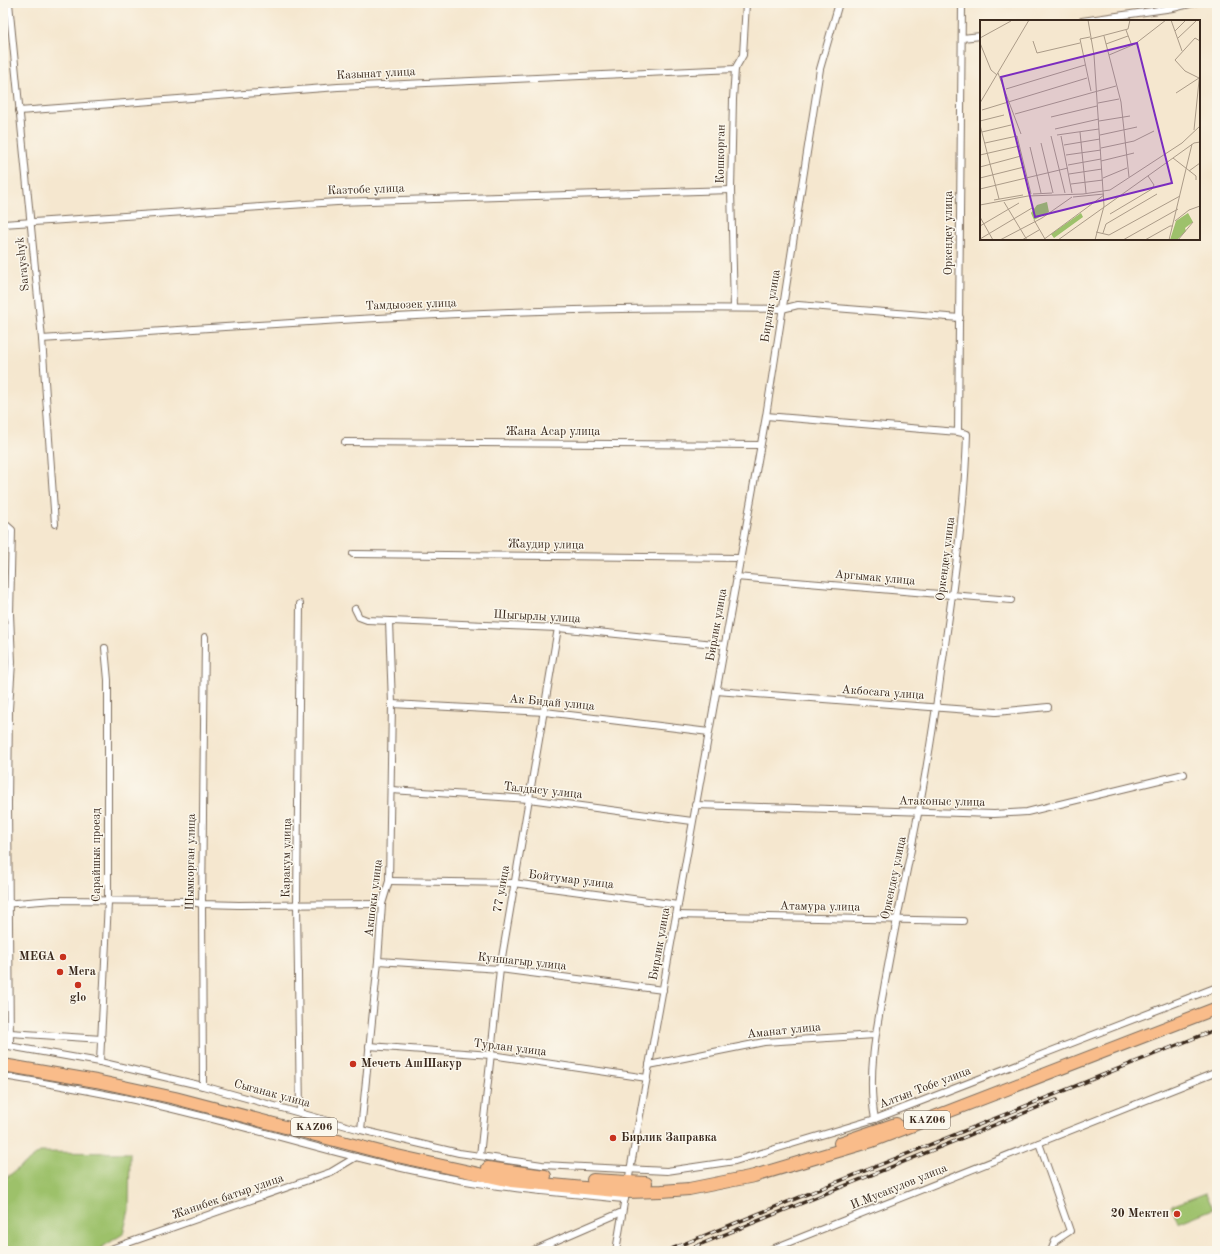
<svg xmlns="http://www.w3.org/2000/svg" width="1220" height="1254" viewBox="0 0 1220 1254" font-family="'Old Standard TT',serif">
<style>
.green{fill:#9dc16b;stroke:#6c7644}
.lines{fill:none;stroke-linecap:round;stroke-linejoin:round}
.street-casing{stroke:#7c6c5c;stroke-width:8}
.highway-casing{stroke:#7c6c5c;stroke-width:14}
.street{stroke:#fff;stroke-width:6}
.highway{stroke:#f9bc8a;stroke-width:12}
.rail-casing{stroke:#3b2a1e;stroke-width:3.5}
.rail{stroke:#fbf7ec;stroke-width:2;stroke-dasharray:6;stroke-linecap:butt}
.poi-dot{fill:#c8321e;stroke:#fbf7ec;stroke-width:1.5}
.labels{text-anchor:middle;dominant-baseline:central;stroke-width:3;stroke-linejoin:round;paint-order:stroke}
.shield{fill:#fbf7ec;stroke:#75685c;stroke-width:1}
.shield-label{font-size:11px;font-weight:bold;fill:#3b2a1e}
.street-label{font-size:12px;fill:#3b2a1e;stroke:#fbf7ec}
.poi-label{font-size:12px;font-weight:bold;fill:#3b2a1e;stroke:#fbf7ec;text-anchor:start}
.inset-road{fill:none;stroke:#ab9b88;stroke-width:1}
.view{fill:#7b2cbf;fill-opacity:0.15;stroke:#7b2cbf;stroke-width:2}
.inset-edge{fill:none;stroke:#3b2a1e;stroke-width:2}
</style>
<rect width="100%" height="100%" fill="#fbf7ec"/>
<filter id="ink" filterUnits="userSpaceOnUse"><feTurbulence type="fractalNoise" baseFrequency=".025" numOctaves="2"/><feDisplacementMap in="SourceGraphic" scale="8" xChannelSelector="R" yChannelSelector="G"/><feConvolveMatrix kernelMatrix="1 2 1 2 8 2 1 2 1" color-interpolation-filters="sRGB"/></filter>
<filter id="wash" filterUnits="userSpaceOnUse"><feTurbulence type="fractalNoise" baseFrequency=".012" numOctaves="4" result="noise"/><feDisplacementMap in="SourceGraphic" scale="16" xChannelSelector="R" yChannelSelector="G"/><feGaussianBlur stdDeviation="0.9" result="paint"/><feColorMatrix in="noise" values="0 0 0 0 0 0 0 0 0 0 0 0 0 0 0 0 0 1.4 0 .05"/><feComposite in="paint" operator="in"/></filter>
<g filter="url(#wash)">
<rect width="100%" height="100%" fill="#f5e7cf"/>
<g class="green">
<path d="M40,1152l90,1 -1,57 -6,24 -27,17h-93v-71z"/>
<path d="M1206,1193l7,16 -35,14 -7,-17z"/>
</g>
</g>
<g filter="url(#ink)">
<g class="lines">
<g class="street-casing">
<g id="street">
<path d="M9,3l33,336 13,185"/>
<path d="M1082,21l91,-13 21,-5"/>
<path d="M962,38l19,-2"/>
<path d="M19,111l319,-24 397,-18"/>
<path d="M3,224l334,-22 394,-12"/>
<path d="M734,308l-3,-118 2,-91 2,-30 8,-14 3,-52"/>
<path d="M42,339c246,-16 493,-35 740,-30l16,-4 162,13"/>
<path d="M766,416l192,16"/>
<path d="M345,442l415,3"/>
<path d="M3,522l9,8 -2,84 2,48 -3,47 -1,96 2,241"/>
<path d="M353,554l386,4"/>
<path d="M736,577l275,23"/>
<path d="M355,609l4,8 8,3 191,8 166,17"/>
<path d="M716,691l280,21 52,-5"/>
<path d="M392,704l153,8 164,20"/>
<path d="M391,790l138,9 163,22"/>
<path d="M695,805l299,9 33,-2 157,-38"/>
<path d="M389,881l124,2 165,22"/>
<path d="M3,904l51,-4 133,1 15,3 37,1 143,-1"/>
<path d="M676,915l287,6"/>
<path d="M378,961l122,8 163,21"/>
<path d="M10,1033l92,6"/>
<path d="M3,1045l97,17 103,24 158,44 98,23 83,12 125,6 68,-10 140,-42 342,-132"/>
<path d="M369,1046l122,9 156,23"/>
<path d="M100,1062l8,-160v-222l-3,-32"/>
<path d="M649,1065l115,-23 111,-7"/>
<path d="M3,1076c48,8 97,16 144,27 100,22 197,55 297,74 60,12 120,16 181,22"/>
<path d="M203,1086l-1,-182 3,-267"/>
<path d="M300,1113l-3,-209 3,-300"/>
<path d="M875,1119c-8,-43 1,-88 9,-131 10,-58 23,-116 34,-174 11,-56 19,-112 27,-169 10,-70 20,-139 22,-211l-9,-2 4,-429"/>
<path d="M361,1130l17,-169 4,-57 7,-23 3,-177 -3,-83"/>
<path d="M1039,1143l31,88 -15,10 -4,10"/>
<path d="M480,1156l20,-187 58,-341"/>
<path d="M628,1182l138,-766 54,-347 19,-66"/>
<path d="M105,1251l226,-79 25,-15"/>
<path d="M532,1251l90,-39"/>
<path d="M616,1251l10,-60"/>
<path d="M767,1251l450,-179"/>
</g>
</g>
<g class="highway-casing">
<g id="highway">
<path d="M3,1065l93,16 79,17 213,56 123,27 115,11 36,-1 27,-2 65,-13 118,-35 345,-133"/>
<path d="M840,1143l56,-19"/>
<path d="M488,1168l57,8"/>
<path d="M593,1180l53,3"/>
</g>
</g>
<use href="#street" class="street"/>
<use href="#highway" class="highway"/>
<g class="rail-casing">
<g id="rail">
<path d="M666,1251l551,-222"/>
<path d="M684,1251l372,-151"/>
</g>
</g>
<use href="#rail" class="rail"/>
</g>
</g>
<g class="poi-dot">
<circle cx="63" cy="957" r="4"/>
<circle cx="60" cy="972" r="4"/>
<circle cx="78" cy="985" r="4"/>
<circle cx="353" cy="1064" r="4"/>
<circle cx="613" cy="1138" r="4"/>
<circle cx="1177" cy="1214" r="4"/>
</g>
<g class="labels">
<g class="shield">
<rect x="904" y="1111" width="46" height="18" rx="3"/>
<rect x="291" y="1118" width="46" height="18" rx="3"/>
</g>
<g class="shield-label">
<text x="927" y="1120">KАZ06</text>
<text x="314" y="1127">KАZ06</text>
</g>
<g class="street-label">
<text transform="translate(376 74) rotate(-3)">Казынат улица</text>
<text transform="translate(721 154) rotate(-89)">Кошкорган</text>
<text transform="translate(366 190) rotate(-2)">Казтобе улица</text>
<text transform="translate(949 233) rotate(-90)">Оркендеу улица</text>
<text transform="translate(23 264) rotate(-96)">Sarayshyk</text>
<text transform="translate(411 305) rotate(-2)">Тамдыозек улица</text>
<text transform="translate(771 306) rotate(-81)">Бирлик улица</text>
<text x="553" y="432">Жана Асар улица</text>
<text transform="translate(546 545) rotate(1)">Жаудир улица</text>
<text transform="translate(946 559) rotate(-83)">Оркендеу улица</text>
<text transform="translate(875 578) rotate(5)">Аргымак улица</text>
<text transform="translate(537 617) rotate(3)">Шыгырлы улица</text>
<text transform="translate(717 625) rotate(-80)">Бирлик улица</text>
<text transform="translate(883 693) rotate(4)">Акбосага улица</text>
<text transform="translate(552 703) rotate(5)">Ак Бидай улица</text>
<text transform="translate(543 791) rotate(6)">Талдысу улица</text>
<text transform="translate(942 802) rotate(1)">Атаконыс улица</text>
<text transform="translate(97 855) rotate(-90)">Сарайшык проезд</text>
<text transform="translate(287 858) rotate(-89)">Каракум улица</text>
<text transform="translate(191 862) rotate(-89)">Шымкорган улица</text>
<text transform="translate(894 878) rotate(-78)">Оркендеу улица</text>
<text transform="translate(571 880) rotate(7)">Бойтумар улица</text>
<text transform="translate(502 889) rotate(-80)">77 улица</text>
<text transform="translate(374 898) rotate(-83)">Акшокы улица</text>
<text transform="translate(820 907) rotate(1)">Атамура улица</text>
<text transform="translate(660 944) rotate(-80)">Бирлик улица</text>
<text transform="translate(522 962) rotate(6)">Куншагыр улица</text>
<text transform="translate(784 1031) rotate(-6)">Аманат улица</text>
<text transform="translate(510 1048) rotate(7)">Турлан улица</text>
<text transform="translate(925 1088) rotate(-21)">Алтын Тобе улица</text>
<text transform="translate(272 1094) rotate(15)">Сыганак улица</text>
<text transform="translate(899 1187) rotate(-22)">И.Мусакулов улица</text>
<text transform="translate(228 1197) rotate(-19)">Жанибек батыр улица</text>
</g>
<g class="poi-label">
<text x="55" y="957" text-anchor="end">MEGA</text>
<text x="68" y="972">Мега</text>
<text x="78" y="998" text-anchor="middle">glo</text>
<text x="361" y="1064">Мечеть АшШакур</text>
<text x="621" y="1138">Бирлик Заправка</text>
<text x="1169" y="1214" text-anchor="end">20 Мектеп</text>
</g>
</g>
<g transform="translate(980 20)">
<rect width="220" height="220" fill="#f5e7cf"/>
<path d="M67,182l2,10 -15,8 -3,-7 6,-8zM101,193l2,4 -29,21 -3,-4zM208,193l5,9 -8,6 1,3 -9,9h-7l6,-19z" fill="#9dc16b"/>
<path class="inset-road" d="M108,0l6,35 10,151 -9,34M191,0l11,31M146,10l6,16M195,11l11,-11M124,16l17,66 8,75M110,17l-10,2 11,52M0,18l31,-17M198,18l18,-17M110,19l38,-10 2,-9M53,21l4,12 43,-10M0,23l11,27 6,5M126,24l22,-8M129,35l26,-11 31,-24M18,53l23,61M26,69l79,-24M196,73l23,-15 -14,-7 -10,-11 20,-22 5,3M0,83l49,-83M118,83l21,-4M2,90l105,-32M35,94l101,-28M71,97l46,-11M0,101l24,-6M119,101l31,-5M0,105l19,74M75,109l44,-10M214,110l6,-59M2,112l29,-7M100,112l6,61M77,115l42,-6M120,115l37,-8M71,116l14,57M81,116l11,57M5,123l32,-7 14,58M61,123l12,50M84,125l36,-6M50,127l11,46M121,128l33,-7 20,-10M0,135l39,-9M86,135l35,-5M193,138l21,-15 6,-1M121,141l33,-8M88,145l33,-6M0,147l41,-11M209,151l11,-8M89,154l33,-5M0,158l44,-11M123,158l24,-10M91,164l32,-4M0,169l88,-21M53,174l19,-1M93,177l31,-3M14,180l29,-5M24,182l23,38M0,185l48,-9 55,-2 27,-4 72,-47 18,-17M130,194l42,-25 2,-4 -6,-9M0,197l13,23M54,200l11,19M195,201l14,-11 11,-4M0,206l39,-23M116,212l13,3 71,-39M123,213l3,-9 51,-30M0,219l52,-31M20,220l42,-22 30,-21M42,220l17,-10M63,220l61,-45M78,220l115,-82 23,18v4M143,220l55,-31M165,220l25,-14h3M189,220l23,-96M198,220l15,-18"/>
<path class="view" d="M157,23l35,140 -137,34 -34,-140z"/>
<rect width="220" height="220" class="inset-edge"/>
</g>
<rect width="1220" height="1254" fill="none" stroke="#fbf7ec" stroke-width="16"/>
</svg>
